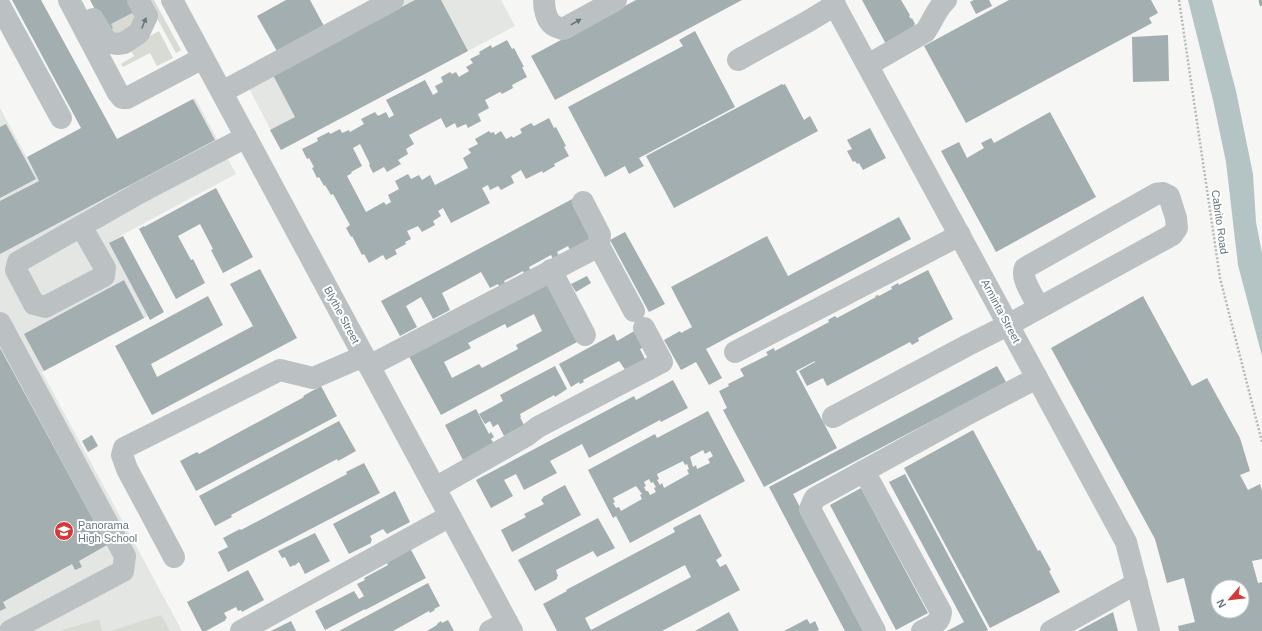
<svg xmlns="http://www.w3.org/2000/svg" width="1262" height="631" viewBox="0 0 1262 631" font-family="Helvetica,sans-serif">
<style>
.built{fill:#e4e6e4}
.green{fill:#d7dbd3}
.water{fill:#b4c3c4}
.building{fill:#a3aeb0;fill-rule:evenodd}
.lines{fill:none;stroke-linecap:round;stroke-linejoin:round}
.path{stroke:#b6babc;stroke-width:2.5;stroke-dasharray:2 2;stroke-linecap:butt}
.minor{stroke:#bbc1c3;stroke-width:22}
.rail{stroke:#9ca5a8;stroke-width:3;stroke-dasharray:6 3;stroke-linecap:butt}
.oneway{fill:#64777c}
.labels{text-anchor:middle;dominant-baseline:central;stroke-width:4;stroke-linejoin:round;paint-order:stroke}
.street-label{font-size:11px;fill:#64777c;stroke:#fff}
.poi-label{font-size:11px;fill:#64777c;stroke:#fff;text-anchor:start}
</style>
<rect width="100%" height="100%" fill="#f6f6f4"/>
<g class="built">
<path d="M377,0h124l14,26 -234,124 -40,-77z"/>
<path d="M195,98l41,76 -116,62v1l-11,6 39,73 -106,56 140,259h-182v-523l39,72z"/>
</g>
<g class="green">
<path d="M147,0h7l27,50 -5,3z"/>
<path d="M133,12l4,11 -23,14 -4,-13z"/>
<path d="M159,31l14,27 -16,8 -7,-13 -27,14 -2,-3 13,-8 -4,-7 -12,6h-3z"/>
<path d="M161,615l9,16h-60z"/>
<path d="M99,619l3,12h-43z"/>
</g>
<path class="water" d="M1188,0h24l24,91 17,83 3,48 6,31v103l-24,-91 -12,-103 -13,-62z"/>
<g class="building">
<path d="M12,0h29l76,139 76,-40 22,41 -215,114v-53l39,-20 -12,-24 54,-29z"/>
<path d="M90,0h44l7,13 -6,4 -3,-4 -21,11 2,4 -6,4z"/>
<path d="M286,0h24l14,26 -46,27 -21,-37z"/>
<path d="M415,0h26l27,51 -187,99 -11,-20 25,-13 -22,-42z"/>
<path d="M636,0h106l-187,100 -24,-44z"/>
<path d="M862,0h39l9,15 -1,1 2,3 1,-1 3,6 -1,1 2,3 -30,16z"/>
<path d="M974,0h15l3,6 -16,8 -6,-12z"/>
<path d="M1009,0h142l7,13 -9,5 3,5 -186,100 -42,-77z"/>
<path d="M695,31l40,76 -96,51 5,8 -15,8 -4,-8 -20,11 -37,-70 115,-61 -4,-6z"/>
<path d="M1168,35l1,46 -36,1 -1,-45z"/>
<path d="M507,40l5,9 2,-1 10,19h-2l5,10 -15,8 1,3 -11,6 -2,-2 -15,8 4,8 -11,6 3,7 -13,7 -2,-4 -9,4 -2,-5 -9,5 -5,-10 -32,17 5,9 -8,5 2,5 -10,6 3,4 -14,8 -3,-5 -11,6 -4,-8 1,-1 -10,-20 -7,4 9,18 -11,6 1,1 -5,3 19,36 18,-10 2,3 5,-3 -3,-7 11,-6 -4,-8 13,-7 3,5 8,-4 3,5 8,-5 5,10 33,-17 -5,-10 8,-5 -3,-4 10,-5 -3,-5 14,-8 2,2 3,-1 1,3 6,-4 5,8 6,-3 1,2 9,-5 -2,-4 11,-6 3,3 15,-8 5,10 2,-1 10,19 -2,1 5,9 -15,8 1,2 -12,7 -1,-2 -16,8 -5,-9 -10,6 3,7 -13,7 -3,-4 -8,4 -2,-5 -6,3 8,15 -39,20 -8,-15 -5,3 3,5 -8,5 2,4 -13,7 -4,-6 -11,5 4,8 -6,3 1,2 -11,6 2,4 -11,6 -3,-5 -14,8 -5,-9 -2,1 -10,-19 -1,1 -5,-9 4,-3 -17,-31 -2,1 -6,-10 -1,1 -5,-9 -2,1 -5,-10 2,-1 -5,-9 -2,1 -5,-10 16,-8 -1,-3 12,-6 1,2 10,-5 2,4 7,-3 1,2 14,-8 -3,-5 14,-7 3,4 8,-4 3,6 5,-3 -8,-15 39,-20 8,15 5,-3 -3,-6 8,-4 -2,-5 9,-5 2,2 4,-2 3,5 10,-6 -3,-4 7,-4 -3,-4 10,-5 -1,-2 12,-7 1,3z"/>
<path d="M782,84l1,1 2,-1 19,36 6,-4 8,15 -144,77 -28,-52z"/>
<path d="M1050,112l46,85 -100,55 -55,-101 18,-9 8,16 17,-10 -3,-5 10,-5 3,5z"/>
<path d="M6,124l30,55 -36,19v-71z"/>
<path d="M870,128l16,30 -23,12 -4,-7 -2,1 -2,-3 -2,1 -6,-11 5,-2 -5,-9z"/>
<path d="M216,188l37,69 -30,16 -12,-23 2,-1 -13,-25 -22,12 13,24 2,-1 12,24 -29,16 -37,-70 5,-3v1z"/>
<path d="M576,197l20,39 -26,14 -2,-4 -11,6 2,4 -6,3 -2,-4 -22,12 2,4 -6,4 -2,-4 -19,10 2,4 -6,3 -2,-4 -8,4 -9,-16 -39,21 8,17 -17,9 -12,-22 -15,9 11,21 -17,9 -19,-35z"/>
<path d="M899,217l12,22 -205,110 16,29 -13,7 -13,-23 -15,8 -17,-30 16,-9 1,2 11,-6 -21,-40 96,-51 21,40z"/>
<path d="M625,232l40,72 -16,8 -39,-72z"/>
<path d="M123,236l41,76 -14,8 -41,-77z"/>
<path d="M260,269l37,69 -145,77 -37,-69 93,-50 15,29 -72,39 6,13 96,-51 -23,-42z"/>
<path d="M928,270l25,49 -35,19 1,3 -7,4 -2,-3 -83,44 -4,-8 -16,8 -8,-15 16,-9v-1l-19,10 41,77 -73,39 -41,-77 4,-2 -8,-17 10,-5 -1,-2 16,-8 -4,-7 28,-14 -2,-3 8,-4 1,3 54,-29 -1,-2 7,-4 2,2 39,-21 -1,-1 3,-1 1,1 13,-7 -1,-2 7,-4 1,2z"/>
<path d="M587,276l4,7 -15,9 -5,-8z"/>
<path d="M545,277l34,64 -138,74 -35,-64zM534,314l8,17 -26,14 2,4 -36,19 -3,-4 -27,14 -8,-16 27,-14 -3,-5 37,-19 2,4z"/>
<path d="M124,280l20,38 -100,53 -20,-37z"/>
<path d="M1143,296l49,90 15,-8 33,60 10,33 -10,4 8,15 12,-6 2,7v68l-10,2 6,22 4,-1v49h-83l-1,-5 17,-4 -11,-44 -17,5 -12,-44 -104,-191zM1218,587h24v24h-24z"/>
<path d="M636,330l8,17 -4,2 6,12 -20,10 -7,-10 -36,19 1,2 -4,2 -1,-2 -8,5 -12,-23 55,-30 3,7z"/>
<path d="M0,348l107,197 -28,16 3,6 -7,3 -3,-6 -69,38 3,6 -6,3z"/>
<path d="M555,366l12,23 -12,8 -1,-2 -34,19 1,3h-1l4,8 -20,11 -6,-12 -5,3 -3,-6 -5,3 -6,-10 24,-13 -3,-6z"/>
<path d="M997,366l9,16 -213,112 73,137h-21l-76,-144z"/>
<path d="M673,380l15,28 -27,14 -1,-2 -71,38 -7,-14 -32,17 7,12 -33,17 -8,-16 -12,6 9,16 -22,12 -15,-28 158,-84 2,4z"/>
<path d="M321,386l16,30 -141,75 -16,-30 17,-9 2,2 105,-57 -1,-1z"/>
<path d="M476,409l13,25 2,-2 3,5 -3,2 4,6 -31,17 -19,-37z"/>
<path d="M708,411l37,70 -115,62 -14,-27 -3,2 -25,-48 67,-36 2,4zM703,450l2,4 5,-3 3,5 -5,3 2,4 -13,6 -1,-4 -3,2 -3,-10zM683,461l2,4 2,-1 2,5 -2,1 2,4 -25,14 -2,-5 -2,2 -3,-5 2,-1 -2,-5zM649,479l2,4 2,-1 3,5 -2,1 2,4 -6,3 -2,-4h-2l-2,-4 2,-1 -2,-4zM636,486l6,8 -2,1 2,4 -21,12 -2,-4 -3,1 -3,-5 2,-1 -2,-4z"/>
<path d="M339,421l17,30 -18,10 -1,-2 -106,56 1,2 -17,9 -16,-30z"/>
<path d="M973,430l65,121 2,-1 11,20 -2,1 11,21 -70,36 -86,-160z"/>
<path d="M92,435l6,11 -10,6 -6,-11z"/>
<path d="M364,463l16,30 -152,79 -10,-20 10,-5 -5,-9 17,-9 1,1 106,-56 -1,-2z"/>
<path d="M905,474l83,156 -2,1h-39l17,-9 -75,-140z"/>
<path d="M565,485l16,30 -69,37 -11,-22 25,-13 -2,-3 20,-10 -3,-4 2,-2v-1z"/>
<path d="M861,488l67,125 -32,17 -66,-125z"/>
<path d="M395,491l15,31 -23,12 -4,-5 -13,7 2,4 -1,1v2l-22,11 -16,-30z"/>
<path d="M700,514l22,42 -6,4 4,7 6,-3 14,26 -78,41h-105l-14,-27 24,-13 -1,-1 109,-58 -2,-4zM685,565l6,12 -100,53 -6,-12z"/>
<path d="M598,518l17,30 -18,9 -4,-6 -37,19 2,6 -1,1v2l-22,12 -17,-31z"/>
<path d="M315,533l15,28 -25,13 -6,-12 -5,4v-1l-4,2 -5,-10 -3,1 -4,-7z"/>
<path d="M410,548l16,30 -61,32v-1l-40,21 -10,-19 39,-20 5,8 5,-3 -7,-12 8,-4 -1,-2 24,-13 -1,-2z"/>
<path d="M248,570l16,30 -22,12 -1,-2 -3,1 -2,-4 -12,6 3,5 -2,1 1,1 -20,11h-4l-15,-29z"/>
<path d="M428,583l12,23 -6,3 1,1 -5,3 -1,-2 -36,20h-54z"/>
<path d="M729,612l10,19h-44z"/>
<path d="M1113,612l5,19h-40z"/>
<path d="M807,619l3,5 5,-3 4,9 -2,1h-33z"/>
<path d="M448,620l6,11h-27l10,-6v-1l4,-3 1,2z"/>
<path d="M291,621l5,10h-25z"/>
</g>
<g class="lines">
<path class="path" d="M1179,0l41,278 42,164"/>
<g class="minor">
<path d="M69,0l49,93 4,5h5l76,-40"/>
<path d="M172,0l340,631"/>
<path d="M544,0c0,8 2,20 9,25 3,2 7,3 10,4l53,-29"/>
<path d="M832,0l294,542 23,89"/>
<path d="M0,6l61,112"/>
<path d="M93,19l12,20 6,4 6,1 7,-1 15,-10 8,-17 -9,-16"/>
<path d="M738,60l69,-38 28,-17"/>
<path d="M868,65l57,-33c8,-11 11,-23 21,-32"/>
<path d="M222,92l171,-92"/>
<path d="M81,226l24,42 -1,8 -59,31 -11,-3 -18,-34 2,-8 123,-70 105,-55"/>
<path d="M599,246l35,65"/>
<path d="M551,270l34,65"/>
<path d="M0,323l125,233 -2,15 -113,60"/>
<path d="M735,352l225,-117"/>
<path d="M369,366l230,-120 1,-11 -17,-33"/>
<path d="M833,417l135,-72 40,-20 164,-90 5,-7 -1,-10 -7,-22 -6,-3 -7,1 -131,74c-5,10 9,29 14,40"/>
<path d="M864,471l77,141c-1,12 -10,14 -19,19"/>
<path d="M435,488l91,-52 12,-9 124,-65 -18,-34"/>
<path d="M174,557l-47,-88 -5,-14 2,-7 156,-78 33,8 51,-22"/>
<path d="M241,631l209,-115"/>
<path d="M490,631l17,-9"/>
<path d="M875,631l-65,-122 2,-5 3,-6 149,-82 73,-38"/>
<path d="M1051,631l86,-48"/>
</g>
<path class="rail" d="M1260,0l2,8"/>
</g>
<defs><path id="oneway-solid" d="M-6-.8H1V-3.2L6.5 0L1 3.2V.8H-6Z"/></defs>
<g class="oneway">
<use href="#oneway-solid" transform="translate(576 22) rotate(-29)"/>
<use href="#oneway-solid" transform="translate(144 23) rotate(-68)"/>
</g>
<defs>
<g id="school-disc" transform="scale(1)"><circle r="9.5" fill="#d43937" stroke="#fff"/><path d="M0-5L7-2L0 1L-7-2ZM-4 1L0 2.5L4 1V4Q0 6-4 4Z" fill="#fff"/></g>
</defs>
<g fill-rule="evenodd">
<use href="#school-disc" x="64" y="531"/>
</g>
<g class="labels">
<g class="street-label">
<text transform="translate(1220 222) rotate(82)">Cabrito Road</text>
<text transform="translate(1001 311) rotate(62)">Arminta Street</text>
<text transform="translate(342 315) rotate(62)">Blythe Street</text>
</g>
<g class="poi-label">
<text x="78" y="525">Panorama<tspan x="78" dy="13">High School</tspan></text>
</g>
</g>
<g transform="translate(1230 599) rotate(242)"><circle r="19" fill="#ffffff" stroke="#c1c9cb"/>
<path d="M0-3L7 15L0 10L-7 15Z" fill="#d43937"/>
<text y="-6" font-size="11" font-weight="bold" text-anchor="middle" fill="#64777c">N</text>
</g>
</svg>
